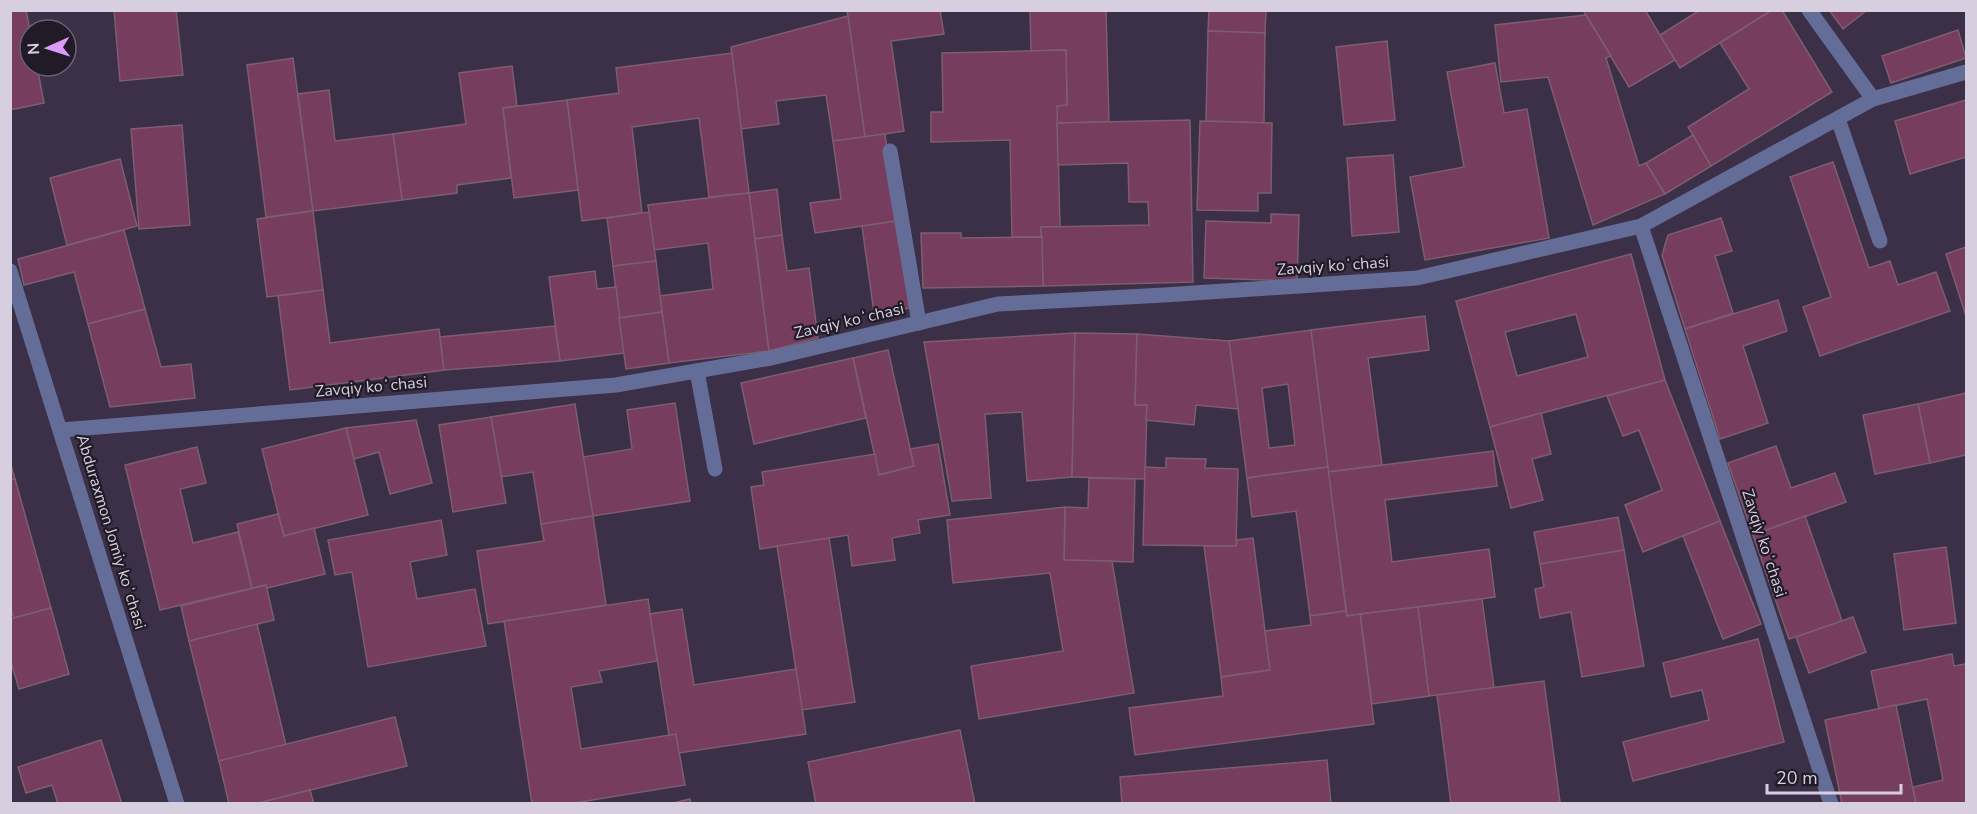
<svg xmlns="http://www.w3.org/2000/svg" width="1977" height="814" viewBox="0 0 1977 814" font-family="'Nunito Sans',sans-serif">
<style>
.building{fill:#763d5e;stroke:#7d5e6e;stroke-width:1.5;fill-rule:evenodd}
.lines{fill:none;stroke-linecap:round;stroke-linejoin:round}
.minor{stroke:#646d98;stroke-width:15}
.labels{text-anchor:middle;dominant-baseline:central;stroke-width:4.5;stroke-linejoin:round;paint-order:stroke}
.street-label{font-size:16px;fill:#d7cfdf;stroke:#201b26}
</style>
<rect width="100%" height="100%" fill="#3c2f48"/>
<g class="building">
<path d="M10,10h16l4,20v36h7l7,37 -34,7z"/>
<path d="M114,10h62l7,65 -63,6z"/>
<path d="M847,10h93l4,24 -53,7 13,90 -39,6z"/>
<path d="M1030,10h76l3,112 -52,1v-17l10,-1 -1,-55 -35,1z"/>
<path d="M1209,10h57l-1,23 -57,-2z"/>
<path d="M1583,10h62l30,50 -46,27z"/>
<path d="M1700,10h72l-92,58 -20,-33z"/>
<path d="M1772,10h10l50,82 -121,74 -23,-39 61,-38 -29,-46z"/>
<path d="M1829,10h38l-24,19z"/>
<path d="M1586,15l25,41 -5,2 33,108 7,-3 19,31 -72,31 -45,-148 -47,5 -6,-57z"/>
<path d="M848,16l17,121 -32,4 -7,-46 -50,6 3,23 -38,5 -10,-82z"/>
<path d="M1958,30l8,28 -75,25 -9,-27z"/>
<path d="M1208,31l57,2 -1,90 -58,-2z"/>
<path d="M1387,41l8,79 -51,5 -8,-78z"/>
<path d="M1066,50l1,55 -10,1 3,121h-19l1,10h-30l-2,-97 -79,2v-30h12l-1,-59z"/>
<path d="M732,53l17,140 -40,4 -10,-79 -67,9 10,86 -60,8 -15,-121 52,-7 -3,-25z"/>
<path d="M293,58l20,153 -47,6 -19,-152z"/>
<path d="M1495,63l9,50 23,-4 22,129 -124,22 -15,-83 54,-10 -17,-95z"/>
<path d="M512,66l5,40 -14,2 8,70 -54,7v8l-55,7 -9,-66 73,-10 -7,-51z"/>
<path d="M329,90l6,51 58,-7 9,66 -89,11 -15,-117z"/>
<path d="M567,100l11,90 -64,8 -11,-90z"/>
<path d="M1966,100v57l-56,17 -15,-53z"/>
<path d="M1190,120l3,162 -150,4 -2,-59 108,-2 -1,-23h-19l-1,-39 -70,2 -1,-42z"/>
<path d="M1200,121l72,2 -1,70h-13v18l-61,-1z"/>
<path d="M182,125l8,100 -51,4 -8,-100z"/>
<path d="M885,134l12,87 -82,12 -5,-30 31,-4 -8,-58z"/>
<path d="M1693,135l18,31 -46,28 -19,-31z"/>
<path d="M1393,155l6,77 -47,4 -5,-78z"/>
<path d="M120,159l17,67 -70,19 -17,-67z"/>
<path d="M1833,162l36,106 21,-7 8,24 38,-13 14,39 -130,45 -17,-49 28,-10 -41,-120z"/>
<path d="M777,189l5,46 -27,4 -6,-46z"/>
<path d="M749,193l20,158 -100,12 -9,-67 53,-7 -5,-46 -54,7 -6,-45z"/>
<path d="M313,211l10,79 -56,7 -10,-78z"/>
<path d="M649,212l7,49 -43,5 -6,-48z"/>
<path d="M1271,214l28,1 -2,66 -93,-3 2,-57 65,2z"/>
<path d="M1721,218l11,33 -17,5 18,57 -48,16 -23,-74 6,-20z"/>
<path d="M897,221l13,87 -36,5 -12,-87z"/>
<path d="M124,230l21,79 -57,15 -14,-52 -50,13 -6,-26z"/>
<path d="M921,233h40v5l81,-1 1,49 -120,2z"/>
<path d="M782,235l5,36 22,-3 9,70 -49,13 -14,-112z"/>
<path d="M1966,247v69l-20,-62z"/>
<path d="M1631,254l34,126 -175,47 -34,-126zM1576,314l12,43 -71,19 -12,-44z"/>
<path d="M656,261l6,51 -43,6 -6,-52z"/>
<path d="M595,271l2,18 19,-2 8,66 -64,8 -11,-84z"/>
<path d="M323,290l7,53 109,-14 5,41 -154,20 -12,-94z"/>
<path d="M1778,300l9,31 -44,15 25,77 -48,16 -35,-110z"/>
<path d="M145,309l16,58 30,-3 4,34 -85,9 -22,-83z"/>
<path d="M662,312l7,51 -43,6 -7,-51z"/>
<path d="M1425,316l4,34 -61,8 14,107 -54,7 -17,-142z"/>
<path d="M555,326l5,35 -116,9 -4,-33z"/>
<path d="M1311,330l17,137 -81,11 -18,-137zM1288,384l7,61 -26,3 -7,-60z"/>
<path d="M1075,333l-3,144 -45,4 -5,-69 -37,2 6,84 -39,3 -28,-159z"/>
<path d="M1075,333l62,1 -2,71h12l-2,74 -73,-2z"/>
<path d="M1137,334l92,7 9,68 -42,-4 -2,20 -48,-5 1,-15h-12z"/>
<path d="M888,350l26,116 -35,9 -26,-117z"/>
<path d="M853,358l13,60 -112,26 -13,-61z"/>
<path d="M1665,380l55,141 -77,31 -18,-47 37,-15 -23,-60 -16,6 -16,-40z"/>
<path d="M1966,393v62l-36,8 -12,-59z"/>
<path d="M675,403l15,98 -97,15 -10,-59 49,-8 -5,-39z"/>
<path d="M575,404l18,112 -52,8 -8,-52 -32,5 -10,-60z"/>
<path d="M1918,404l12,59 -55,11 -12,-59z"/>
<path d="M1541,413l10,41 -19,5 11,41 -32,8 -21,-81z"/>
<path d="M491,417l15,86 -53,9 -14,-87z"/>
<path d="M416,420l16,63 -42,11 -11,-42 -25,7 -8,-31z"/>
<path d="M346,428l22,87 -84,21 -22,-87z"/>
<path d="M938,444l12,71 -32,5 2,13 -28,5 3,22 -43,6 -4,-31 -88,14 -9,-62 13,-2 -2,-13 113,-18 4,21 35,-9 -4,-17z"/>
<path d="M1776,446l15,42 44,-15 11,29 -93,33 -25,-72z"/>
<path d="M197,447l9,36 -26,6 13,54 45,-11 14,56 -92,22 -35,-145z"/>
<path d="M1493,451l4,35 -112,14 7,62 97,-13 6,48 -148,19 -19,-144z"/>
<path d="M1166,458l40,1 -1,9 33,1 -2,77 -93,-1 2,-78 21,1z"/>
<path d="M10,462l5,17 -5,1z"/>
<path d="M1328,467l18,144 -36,5 -14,-105 -44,6 -5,-39z"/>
<path d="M1089,478l46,1 -2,83 -69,-2 1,-53 23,1z"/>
<path d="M15,479l36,129 -37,10 -4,-11v-127z"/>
<path d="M1065,507l-1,53 48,1 22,132 -155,26 -8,-53 92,-15 -13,-78 -97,10 -6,-63z"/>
<path d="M278,514l6,22 30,-8 11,46 -58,14 -1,-3 -14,3 -15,-64z"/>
<path d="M593,516l13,89 -118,19 -11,-73 67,-10 -3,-17z"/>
<path d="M1805,516l37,105 -53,18 -36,-104z"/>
<path d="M1618,517l6,33 -84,14 -6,-32z"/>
<path d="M441,520l6,35 -37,7 7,37 58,-10 11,57 -118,21 -16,-95 -17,3 -7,-35z"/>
<path d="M1720,521l41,103 -38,15 -40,-103z"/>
<path d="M829,538l26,164 -53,8 -25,-164z"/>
<path d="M1253,538l17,132 -49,7 -17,-131h32l1,-6z"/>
<path d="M1946,547l10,76 -52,7 -10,-76z"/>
<path d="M1624,550l20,116 -62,11 -11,-65 -31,6 -5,-29 9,-2 -4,-23z"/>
<path d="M266,585l8,35 -85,21 -8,-35z"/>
<path d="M648,599l9,62 -58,10 3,11 -31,5 10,62 95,-15 9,51 -117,19h-36l-28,-183z"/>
<path d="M1482,599l12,89 -65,8 -11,-89z"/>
<path d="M1418,607l11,89 -57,8 -12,-90z"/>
<path d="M51,608l18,66 -50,15 -9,-30v-40z"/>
<path d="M682,609l12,76 102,-16 10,65 -127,19 -3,-19 -7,1 -19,-121z"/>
<path d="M1346,611l1,5 13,-2 14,110 -239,31 -6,-47 94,-12 -2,-19 49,-7 -5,-39 46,-6 -1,-9z"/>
<path d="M1853,617l13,35 -57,21 -13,-36z"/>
<path d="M257,624l29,121 -67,16 -30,-120z"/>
<path d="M1758,639l26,103 -151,39 -10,-39 86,-22 -7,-30 -31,7 -8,-34z"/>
<path d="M1952,654l2,12 12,-2v140h-50l-3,-17 30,-7 -16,-81 -48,10 -8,-38z"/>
<path d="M1544,681l16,121 -15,2h-94l-14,-109z"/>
<path d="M1896,705l20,99h-74l-17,-84z"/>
<path d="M395,717l12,49 -152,38h-26l-10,-43z"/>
<path d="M960,730l15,74h-159l-8,-42z"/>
<path d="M101,740l21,64h-64l-6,-19 -26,8 -8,-26z"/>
<path d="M1327,760l4,44h-209l-2,-27z"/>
<path d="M310,790l4,14h-59z"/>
<path d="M690,799l1,5h-22z"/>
</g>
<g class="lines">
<g class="minor">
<path d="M1809,10l64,89"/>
<path d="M1838,119l42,122"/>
<path d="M890,151l29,172"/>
<path d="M1641,226l190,578"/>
<path d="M10,271l167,533"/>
<path d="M697,371l18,98"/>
<path d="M61,430l555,-45 155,-27 227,-54 166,-9 253,-17 224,-52 232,-127 93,-27"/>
</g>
</g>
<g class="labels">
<g class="street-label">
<text transform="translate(1333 266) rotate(-4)">Zavqiy koʻchasi</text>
<text transform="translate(849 321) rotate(-13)">Zavqiy koʻchasi</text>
<text transform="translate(371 387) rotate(-5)">Zavqiy koʻchasi</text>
<text transform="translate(111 532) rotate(73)">Abduraxmon Jomiy koʻchasi</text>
<text transform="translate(1764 543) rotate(72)">Zavqiy koʻchasi</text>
</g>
</g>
<rect width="1977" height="814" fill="none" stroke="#d7cfdf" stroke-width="24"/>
<g transform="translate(48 48) rotate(267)"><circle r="28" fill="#201b26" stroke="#696370" stroke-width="1.5"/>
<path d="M0-4.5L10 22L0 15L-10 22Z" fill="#da9af7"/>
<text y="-9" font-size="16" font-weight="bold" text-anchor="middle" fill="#d7cfdf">N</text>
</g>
<path d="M1767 784v9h134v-9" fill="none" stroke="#d7cfdf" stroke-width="3"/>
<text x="1776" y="784" font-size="18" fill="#d7cfdf" stroke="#201b26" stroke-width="4.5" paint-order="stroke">20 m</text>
</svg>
